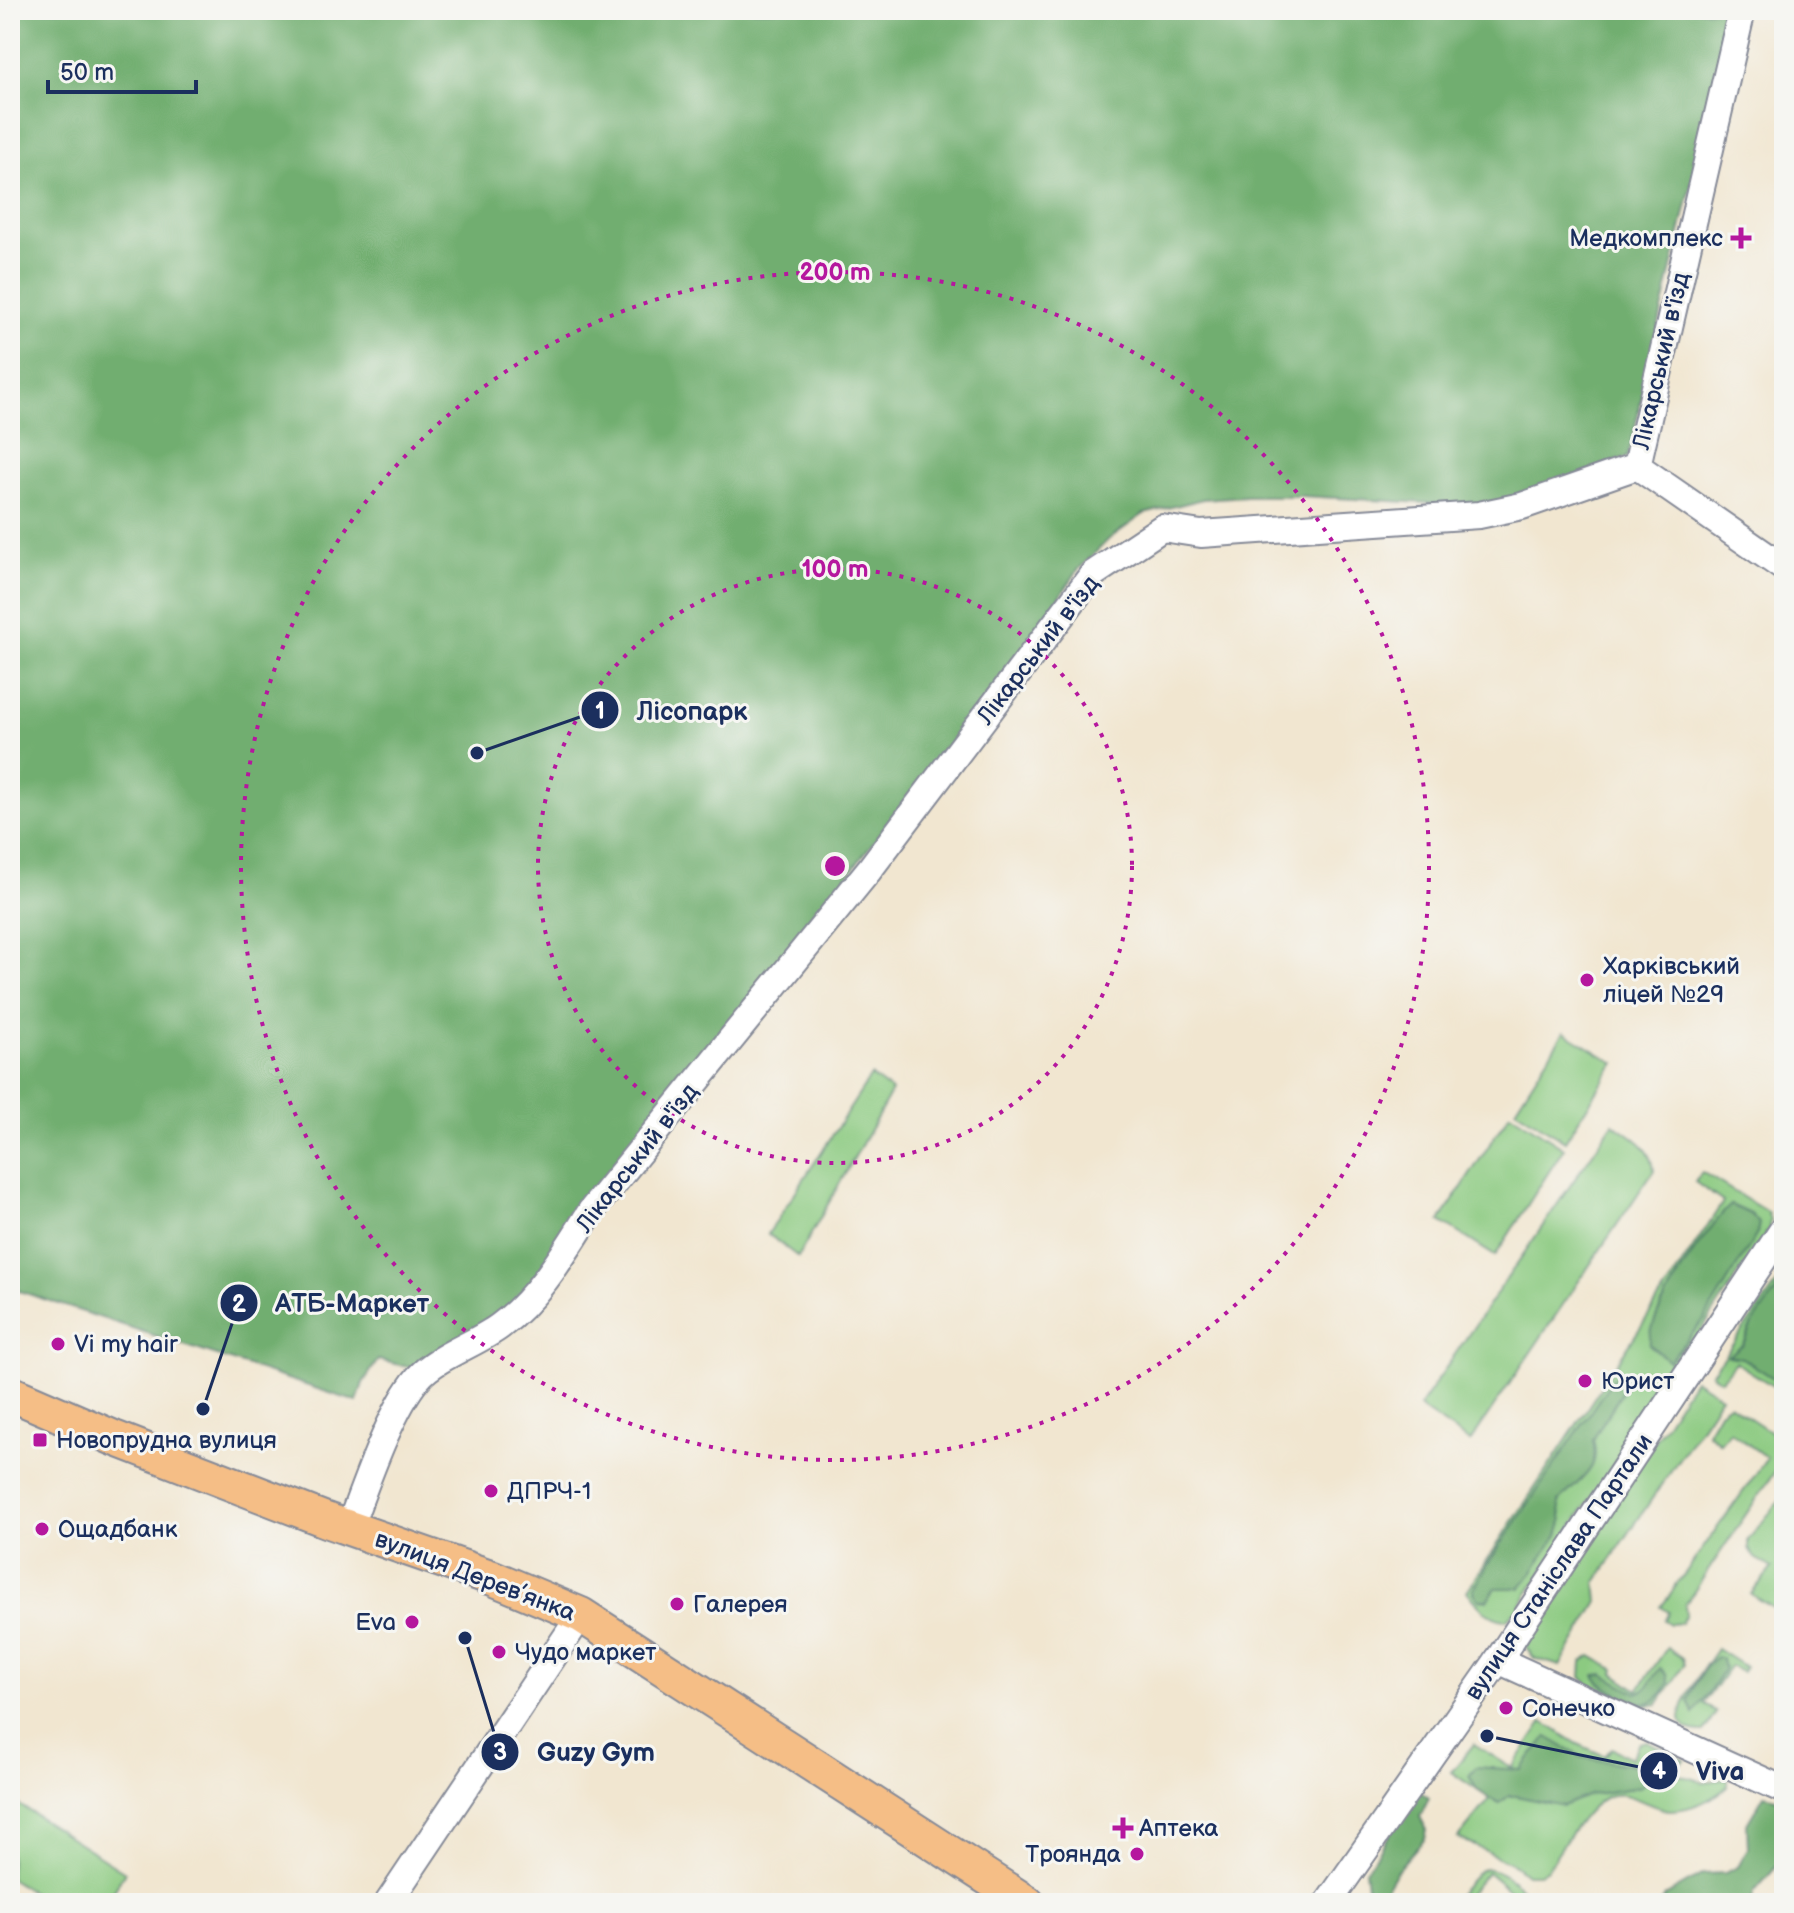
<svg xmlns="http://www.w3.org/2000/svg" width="1794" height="1913" viewBox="0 0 1794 1913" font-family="'Balsamiq Sans',sans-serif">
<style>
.green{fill:#8cca81;stroke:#547c70;stroke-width:2}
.forest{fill:#71ae6f;stroke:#466e66;stroke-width:2}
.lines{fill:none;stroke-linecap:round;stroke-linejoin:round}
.minor-casing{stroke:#868a97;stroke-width:30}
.major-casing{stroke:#868a97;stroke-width:38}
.minor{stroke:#fff;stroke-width:26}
.major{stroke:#f5be86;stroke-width:34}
.ring{fill:none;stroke:#b5179e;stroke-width:4;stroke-dasharray:4 8}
.poi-dot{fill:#b5179e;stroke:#f6f6f2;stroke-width:3}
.labels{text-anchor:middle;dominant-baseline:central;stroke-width:6;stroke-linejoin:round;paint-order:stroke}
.poi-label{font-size:24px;fill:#1b2f5e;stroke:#f6f6f2;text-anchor:start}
.street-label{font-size:24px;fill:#1b2f5e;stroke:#f6f6f2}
.centre{fill:#b5179e;stroke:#f6f6f2;stroke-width:4}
.ring-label{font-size:24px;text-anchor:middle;font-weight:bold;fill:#b5179e;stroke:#f6f6f2;stroke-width:6;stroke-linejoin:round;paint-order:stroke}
.leader{fill:none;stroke:#1b2f5e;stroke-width:3}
.callout-dot{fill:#1b2f5e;stroke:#f6f6f2;stroke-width:3}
.mark-label{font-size:24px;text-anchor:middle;font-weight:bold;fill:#fff}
.callout-label{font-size:26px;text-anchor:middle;font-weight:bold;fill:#1b2f5e;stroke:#f6f6f2;stroke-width:6;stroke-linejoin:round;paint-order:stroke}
</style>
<rect width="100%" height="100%" fill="#f6f6f2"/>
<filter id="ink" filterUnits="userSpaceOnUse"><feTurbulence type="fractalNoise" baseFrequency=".0125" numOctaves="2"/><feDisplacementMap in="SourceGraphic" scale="16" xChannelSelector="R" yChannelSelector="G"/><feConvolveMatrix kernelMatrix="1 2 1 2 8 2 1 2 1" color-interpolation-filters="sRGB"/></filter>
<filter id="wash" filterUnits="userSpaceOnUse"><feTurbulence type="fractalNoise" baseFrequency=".006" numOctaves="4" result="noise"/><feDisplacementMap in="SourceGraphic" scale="32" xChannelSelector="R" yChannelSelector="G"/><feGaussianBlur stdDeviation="1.8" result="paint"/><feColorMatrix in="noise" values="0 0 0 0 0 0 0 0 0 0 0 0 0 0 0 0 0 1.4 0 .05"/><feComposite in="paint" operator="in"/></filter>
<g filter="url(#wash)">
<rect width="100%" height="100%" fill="#f1e6d0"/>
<g class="green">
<path d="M1564,1032l51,31 -50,78 -50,-32z"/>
<path d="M871,1076l21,15 -94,166 -30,-23z"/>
<path d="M1510,1113l54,35 -69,108 -55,-35z"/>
<path d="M1613,1123c18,13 39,23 41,47l-184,272 -51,-35z"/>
<path d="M1702,1172l65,40 3,8 -1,8 -251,381 -12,11c-18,-1 -29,-16 -39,-29l256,-389 -28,-20z"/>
<path d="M1784,1274v119l-49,-31 -14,18 -10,-6z"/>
<path d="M1694,1379l27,17 -125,186 2,20 -38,64 -26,-8 -8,-11 10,-23z"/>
<path d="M1729,1404l54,36 1,18 -99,147 1,9 -5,9 -11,1 -6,-4 5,-8 -8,-5 106,-149 -37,-27 -10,12 -13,-11 12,-21z"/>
<path d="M1784,1495v120l-33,-21 21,-26 -17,-10 -7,-10v-8z"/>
<path d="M1667,1648l15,10 2,7 -26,39 -15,2 -55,-22 -7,-7 1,-15 9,-6 24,14 -1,3 24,17z"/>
<path d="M1717,1649l28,18 -3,5 -12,-6 -26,37 12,10 -12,19c-54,2 2,-66 13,-83z"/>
<path d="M1543,1722l35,22 27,12 7,-8 19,10 8,-15 8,-2 38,19 -12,13 30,9 25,-3v7c-14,13 -37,24 -57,24 -21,0 -43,-23 -65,-13 -22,11 -45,52 -59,72l-8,5h-13l-11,-9 -57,-27 32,-39 -39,-27 23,-28 38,24z"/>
<path d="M10,1799l115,73 -19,31h-57l-39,-25z"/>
<path d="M1486,1868c15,3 30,13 39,26l-5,9h-19l9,-12 -23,-19 -22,27 -7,-5 23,-25z"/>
</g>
<g class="forest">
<path d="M10,10h1722l-104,447 -121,44 -29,5 -177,-10h-54l-44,3 -59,15 -35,25 -31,31 -50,74 -518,664 -98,60 -34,-8 -15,23 -6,19 -347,-114z"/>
<path d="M1731,1205l20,9 8,9 -2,11 -53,86 -35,41 -19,-16c-4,-28 59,-121 81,-140z"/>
<path d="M1784,1280v105l-42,-27 -14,-2 15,-12 8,-18z"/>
<path d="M1622,1373l8,5c-11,22 -26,40 -37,62 9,32 -16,40 -34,62l3,20 -4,13 -37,53h-25l-9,12h-8l-5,-7v-4l13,-24 127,-188z"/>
<path d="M1717,1657l5,2 2,10 -30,45 -6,-13c6,-15 15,-36 29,-44z"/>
<path d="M1660,1668l6,6 2,9c-3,7 -8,16 -16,19 -14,5 -52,-14 -57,-27l8,-1 34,19 9,-4z"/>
<path d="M1547,1737l34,20 55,9 11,15 -8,6 -50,8 -26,11 -47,-10h-7l-10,7 -22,-13 -8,-14 7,-9 45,3z"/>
<path d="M1419,1791l10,7 -9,19 7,13 -2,8 -29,33 -13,22 -8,1 -8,-8 -2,-15z"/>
<path d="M1764,1795l20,5v25l-6,6v34l-24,27 -3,11h-90l4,-7 38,-22 22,-1 13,-6 10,-18 -1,-25z"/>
</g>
</g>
<g filter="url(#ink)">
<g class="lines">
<g class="minor-casing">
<g id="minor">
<path d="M1637,466l105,-456"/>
<path d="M1637,466l147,102"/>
<path d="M349,1528c16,-42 41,-117 69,-150 19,-22 58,-34 82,-52 39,-29 65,-74 91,-115l278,-341 224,-296 69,-46 39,6 278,-19 43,-9 115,-40"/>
<path d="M1498,1660l286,130"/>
<path d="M388,1903l193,-288"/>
<path d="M1328,1903l170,-243 286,-432"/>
</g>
</g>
<g class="major-casing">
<path id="major" d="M10,1393l104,45 212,82 167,58 88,37 446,288"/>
</g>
<use href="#minor" class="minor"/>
<use href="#major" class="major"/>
</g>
</g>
<g class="ring">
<circle cx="835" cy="866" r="297"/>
<circle cx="835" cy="866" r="594"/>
</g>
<g class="poi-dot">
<path d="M1737 226h8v8h8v8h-8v8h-8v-8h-8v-8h8z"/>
<circle cx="1587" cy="980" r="8"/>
<circle cx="58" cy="1344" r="8"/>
<circle cx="1585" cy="1381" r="8"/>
<rect x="32" y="1432" width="16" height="16" rx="4"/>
<circle cx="491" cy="1491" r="8"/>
<circle cx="42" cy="1529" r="8"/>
<circle cx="677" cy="1604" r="8"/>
<circle cx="412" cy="1622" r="8"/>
<circle cx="499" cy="1652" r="8"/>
<circle cx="1506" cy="1708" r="8"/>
<path d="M1119 1816h8v8h8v8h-8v8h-8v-8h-8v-8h8z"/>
<circle cx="1137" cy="1854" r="8"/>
</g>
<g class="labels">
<g class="poi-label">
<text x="1723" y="238" text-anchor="end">Медкомплекс</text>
<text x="1603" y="966">Харківський<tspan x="1603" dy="28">ліцей №29</tspan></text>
<text x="74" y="1344">Vi my hair</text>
<text x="1601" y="1381">Юрист</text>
<text x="56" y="1440">Новопрудна вулиця</text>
<text x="507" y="1491">ДПРЧ-1</text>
<text x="58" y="1529">Ощадбанк</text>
<text x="693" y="1604">Галерея</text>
<text x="396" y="1622" text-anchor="end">Eva</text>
<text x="515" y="1652">Чудо маркет</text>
<text x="1522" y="1708">Сонечко</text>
<text x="1139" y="1828">Аптека</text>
<text x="1121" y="1854" text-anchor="end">Троянда</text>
</g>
<g class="street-label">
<text transform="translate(1661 361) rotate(-77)">Лікарський в'їзд</text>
<text transform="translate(1038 650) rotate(-52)">Лікарський в'їзд</text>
<text transform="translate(637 1158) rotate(-52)">Лікарський в'їзд</text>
<text transform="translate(1559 1567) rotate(-56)">вулиця Станіслава Партали</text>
<text transform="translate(475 1576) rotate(21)">вулиця Дерев’янка</text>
</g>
</g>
<circle cx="835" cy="866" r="12" class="centre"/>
<g class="ring-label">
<text x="835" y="280">200 m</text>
<text x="835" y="577">100 m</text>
</g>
<path class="leader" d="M477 753L600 710M203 1409L239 1303M465 1638L500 1752M1487 1736L1659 1771"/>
<g class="callout-dot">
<circle cx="477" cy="753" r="8"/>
<circle cx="203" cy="1409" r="8"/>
<circle cx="465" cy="1638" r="8"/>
<circle cx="1487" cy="1736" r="8"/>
<circle cx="600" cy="710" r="20"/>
<circle cx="239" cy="1303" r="20"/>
<circle cx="500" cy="1752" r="20"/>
<circle cx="1659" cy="1771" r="20"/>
</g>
<g class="mark-label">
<text x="600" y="719">1</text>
<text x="239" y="1312">2</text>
<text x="500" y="1760">3</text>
<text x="1659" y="1779">4</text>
</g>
<g class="callout-label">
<text x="692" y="720">Лісопарк</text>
<text x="352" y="1312">АТБ-Маркет</text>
<text x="596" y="1761">Guzy Gym</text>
<text x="1720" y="1780">Viva</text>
</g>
<rect width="1794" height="1913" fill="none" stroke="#f6f6f2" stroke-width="40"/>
<path d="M48 80v12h148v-12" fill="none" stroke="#1b2f5e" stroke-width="4"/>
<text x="60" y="80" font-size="24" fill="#1b2f5e" stroke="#f6f6f2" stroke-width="6" paint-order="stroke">50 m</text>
</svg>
